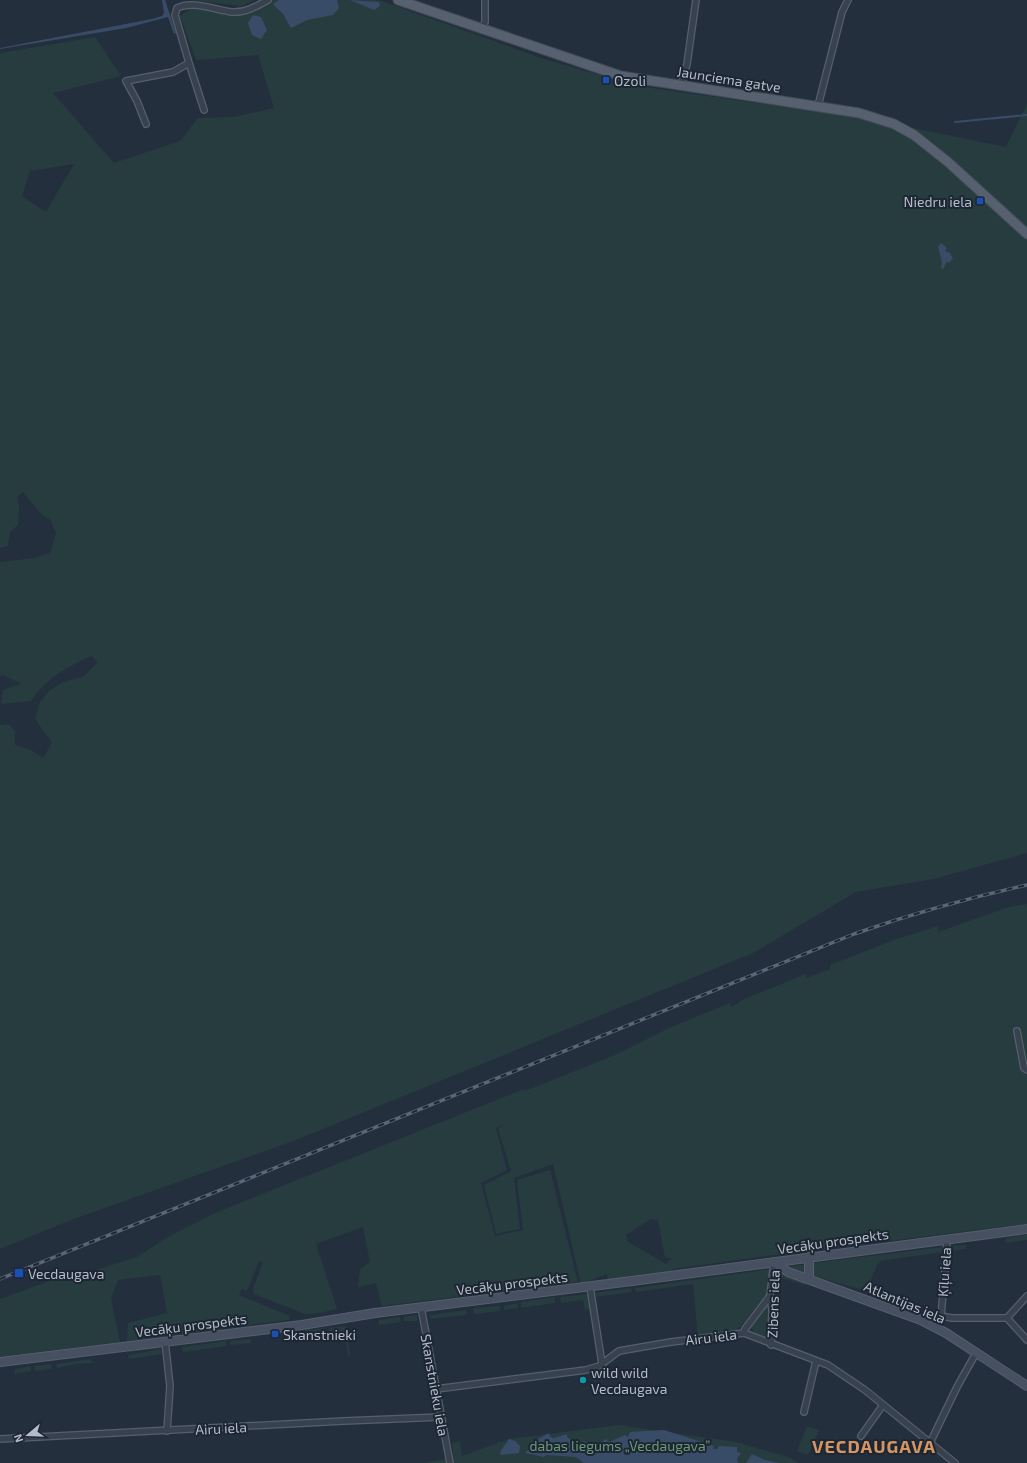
<svg xmlns="http://www.w3.org/2000/svg" width="1027" height="1463" viewBox="0 0 1027 1463" font-family="'Exo 2',sans-serif">
<style>
.green{fill:#263c3f;fill-rule:evenodd}
.water{fill:#394c67}
.lines{fill:none;stroke-linecap:round;stroke-linejoin:round}
.stream{stroke:#394c67;stroke-width:2}
.minor-casing{stroke:#565f6c;stroke-width:8}
.secondary-casing{stroke:#565f6c;stroke-width:10}
.primary-casing{stroke:#414a57;stroke-width:11}
.minor{stroke:#38414e;stroke-width:5.5}
.secondary{stroke:#465061;stroke-width:8}
.primary{stroke:#56606e;stroke-width:9}
.rail-casing{stroke:#5a6575;stroke-width:3.5}
.rail{stroke:#1d2633;stroke-width:2;stroke-dasharray:6;stroke-linecap:butt}
.transit-dot{fill:#1a4fb4;stroke:#1d2633;stroke-width:1.5}
.culture-dot{fill:#0f9aa8;stroke:#1d2633;stroke-width:1.5}
.labels{text-anchor:middle;dominant-baseline:central;stroke-width:4;stroke-linejoin:round;paint-order:stroke}
.street-label{font-size:14px;fill:#b4bcc9;stroke:#1d2633}
.poi-label{font-size:14px;fill:#b4bcc9;stroke:#1d2633;text-anchor:start}
.park-label{font-size:14px;fill:#6b9a76;stroke:#1d2633}
.district-label{font-size:18px;font-weight:bold;letter-spacing:1px;fill:#d59563;stroke:#1d2633}
</style>
<rect width="100%" height="100%" fill="#242f3e"/>
<g class="green">
<path d="M190,0h64l-13,6z"/>
<path d="M273,0h106l165,59 94,27 231,33 137,28 21,-43v749l-93,26 -78,13 -103,61 -457,187 -225,80 -71,29v-524l9,-1 6,7v14l16,5 12,8 9,-15 -17,-24 5,-17 10,-12 14,-8 20,-6 14,-14 -7,-6c-25,12 -44,21 -60,45l-30,3 2,-14 17,-6 -1,-2 -17,-7 -2,2v-115l35,-4 15,-5 6,-20 -6,-14 -8,-4 -19,-23 -6,5 2,12 -1,16 -8,7 -2,14 -8,2v-495l95,-16 26,39 -68,17 61,70 66,-22 18,-23 36,-1 40,-9 -16,-53 -62,5 -16,-44 12,-8 44,6 13,-3zM74,164l-28,48 -24,-16 8,-25z"/>
<path d="M1027,904v320l-261,32 -92,13 -5,3 -61,10 -1,-8 -26,10 -28,-120 -39,14 6,51 -24,5 -12,-49 27,-14 -13,-42 5,-4 -7,3 11,42 -26,13 14,53 28,-6 -6,-50 33,-10 28,112 -196,24 -6,-23 -18,4 2,-18 10,-7 -7,-35 -47,17 21,65 -17,4 -15,1 -51,-20 -1,-5 10,-27 -4,-1 -12,30 -5,-2 -3,6 51,21 -1,4 -162,21 1,-18 39,-10 -7,-38 -42,5 -7,18 9,44 -120,15v-58l72,-26 11,1 54,-17 29,-19 49,-25 309,-124 1,2 90,-36 56,-28 59,-24v4l9,-4v-2l67,-27 1,4 23,-9v-4l64,-25 44,-14v6l71,-25zM651,1219l7,1 7,38h7l-6,6 -39,-23 -1,-6z"/>
<path d="M1027,1235v5l-21,3v-5z"/>
<path d="M966,1245v4l-16,2 -1,-5z"/>
<path d="M942,1247v5l-61,9 -4,4 -11,26 -52,-15 -2,-4 2,-9z"/>
<path d="M804,1265l1,9 -15,-6v-2z"/>
<path d="M771,1269l6,3 1,-3 28,13 -1,3 -30,-9 -5,4 2,14c-13,7 -22,22 -32,33 -9,9 -30,9 -42,10l-5,-53 -57,8 -1,-4z"/>
<path d="M631,1288l1,4 -38,5v-4z"/>
<path d="M588,1294l2,15 -5,1 -2,-10 -22,3 -1,-6z"/>
<path d="M555,1297v6l-34,5v-6z"/>
<path d="M768,1300c4,14 3,27 -2,40l-11,-4 -4,-9z"/>
<path d="M518,1303v5l-14,2v-4z"/>
<path d="M500,1306v5l-26,3 -1,-6z"/>
<path d="M466,1310l1,5 -37,4 -1,-4z"/>
<path d="M417,1315v6h-13v-4z"/>
<path d="M400,1317l1,5 -22,3v-5z"/>
<path d="M346,1326l4,30h-2l-3,-25 -16,2v-5z"/>
<path d="M325,1328l1,5 -20,3v-6z"/>
<path d="M301,1331l1,5 -17,2 -1,-4z"/>
<path d="M251,1339v4l-21,2v-4z"/>
<path d="M226,1341l1,5 -44,6 -1,-5z"/>
<path d="M160,1345l2,3 -34,4v-2z"/>
<path d="M161,1349l1,5 -33,5 -1,-4z"/>
<path d="M91,1359l1,4 -15,1 -20,4 -1,-4z"/>
<path d="M51,1364l1,5 -17,2 -1,-5z"/>
<path d="M31,1366v5l-16,3v-5z"/>
<path d="M619,1425l117,17 55,16 7,5h-375l37,-6 -6,1 -2,-15 8,-2 2,15 47,-17z"/>
<path d="M807,1426l12,4 -11,25 -11,-4z"/>
</g>
<g class="water">
<path d="M162,0h3l11,33 -2,1 -6,-17 -42,11 -126,21v-1l152,-29 10,-3 2,-3z"/>
<path d="M279,0h58l2,8 -6,7 -26,5 -16,8 -8,-14 -10,-10z"/>
<path d="M350,0l29,2 1,4 -6,4z"/>
<path d="M253,15l8,2 6,13 -6,9 -9,-4 -4,-12z"/>
<path d="M941,243l6,5 -2,3 5,2 3,6 -5,4 -1,-2 -4,8 -2,-1 1,-6 -4,-15z"/>
<path d="M664,1430l50,16 -1,3h4l2,-3 18,1v5l4,1 -4,6 1,4h-154l-8,-6 -30,-2 -2,2 -19,-4 4,-4 1,-5h3v-3l3,-1 13,-7 1,4 4,1 13,-4v3l6,4 3,5 8,-5c6,5 17,2 22,-2l3,3 16,-7 3,2 2,-5z"/>
<path d="M509,1439l6,2 5,5 -1,7 -18,2 -1,-3z"/>
<path d="M752,1454l13,6 15,3h-34z"/>
</g>
<g class="lines">
<path class="stream" d="M955,122l72,-7"/>
<g class="minor-casing">
<g id="minor">
<path d="M482,30l3,-8v-22"/>
<path d="M189,63l15,47"/>
<path d="M681,86l6,-22 9,-64"/>
<path d="M818,106l24,-94 6,-12"/>
<path d="M146,124l-9,-23 -11,-20 47,-9 16,-9 -14,-48 2,-7c16,-8 38,2 55,4 13,1 25,-6 36,-12"/>
<path d="M1017,1031l7,37 3,2"/>
<path d="M590,1287l12,77"/>
<path d="M421,1307l29,156"/>
<path d="M941,1316l11,2h55l20,-22"/>
<path d="M1007,1318l20,22"/>
<path d="M936,1327l5,-11 6,-67 -1,-9"/>
<path d="M744,1333l1,-4 25,-33"/>
<path d="M165,1341l5,45 -3,45"/>
<path d="M771,1345l1,-35 -2,-14 4,-34"/>
<path d="M436,1389l150,-19 13,-4 20,-15 52,-9 73,-9 84,32 37,25 90,73"/>
<path d="M804,1412l12,-51"/>
<path d="M861,1436l22,-31"/>
<path d="M0,1439l344,-18 97,-4"/>
<path d="M930,1443l27,-56 19,-34"/>
</g>
</g>
<g class="secondary-casing">
<g id="secondary">
<path d="M809,1257v21"/>
<path d="M774,1262l14,10 133,48 25,13 81,53"/>
<path d="M0,1362l302,-37 73,-12 257,-32 395,-52"/>
</g>
</g>
<g class="primary-casing">
<path id="primary" d="M398,0l223,76 238,37 35,11 20,11 34,27 79,72"/>
</g>
<use href="#minor" class="minor"/>
<use href="#secondary" class="secondary"/>
<use href="#primary" class="primary"/>
<g class="rail-casing">
<path id="rail" d="M0,1279l854,-345c57,-20 114,-36 173,-49"/>
</g>
<use href="#rail" class="rail"/>
</g>
<g class="transit-dot">
<rect x="602" y="76" width="8" height="8" rx="2"/>
<rect x="976" y="197" width="8" height="8" rx="2"/>
<rect x="14" y="1268" width="10" height="10" rx="2"/>
<rect x="271" y="1330" width="8" height="8" rx="2"/>
</g>
<circle class="culture-dot" cx="583" cy="1380" r="4"/>
<g class="labels">
<g class="street-label">
<text transform="translate(729 79) rotate(9)">Jaunciema gatve</text>
<text transform="translate(833 1241) rotate(-8)">Vecāķu prospekts</text>
<text transform="translate(944 1272) rotate(-86)">Ķīļu iela</text>
<text transform="translate(512 1283) rotate(-7)">Vecāķu prospekts</text>
<text transform="translate(905 1302) rotate(23)">Atlantijas iela</text>
<text transform="translate(773 1304) rotate(-88)">Zibens iela</text>
<text transform="translate(191 1325) rotate(-7)">Vecāķu prospekts</text>
<text transform="translate(711 1337) rotate(-7)">Airu iela</text>
<text transform="translate(435 1385) rotate(80)">Skanstnieku iela</text>
<text transform="translate(221 1428) rotate(-3)">Airu iela</text>
</g>
<g class="poi-label">
<text x="614" y="80">Ozoli</text>
<text x="972" y="201" text-anchor="end">Niedru iela</text>
<text x="28" y="1273">Vecdaugava</text>
<text x="283" y="1334">Skanstnieki</text>
<text x="591" y="1372">wild wild<tspan x="591" dy="16">Vecdaugava</tspan></text>
</g>
<g class="park-label">
<text x="620" y="1445">dabas liegums „Vecdaugava”</text>
</g>
<g class="district-label">
<text x="874" y="1446">VECDAUGAVA</text>
</g>
</g>
<g transform="translate(28 1435) rotate(251)" stroke="#1d2633" stroke-width="3" paint-order="stroke">
<path d="M0-3L7 15L0 10L-7 15Z" fill="#b4bcc9"/>
<text y="-6" font-size="11" font-weight="bold" text-anchor="middle" fill="#b4bcc9">N</text>
</g>
</svg>
